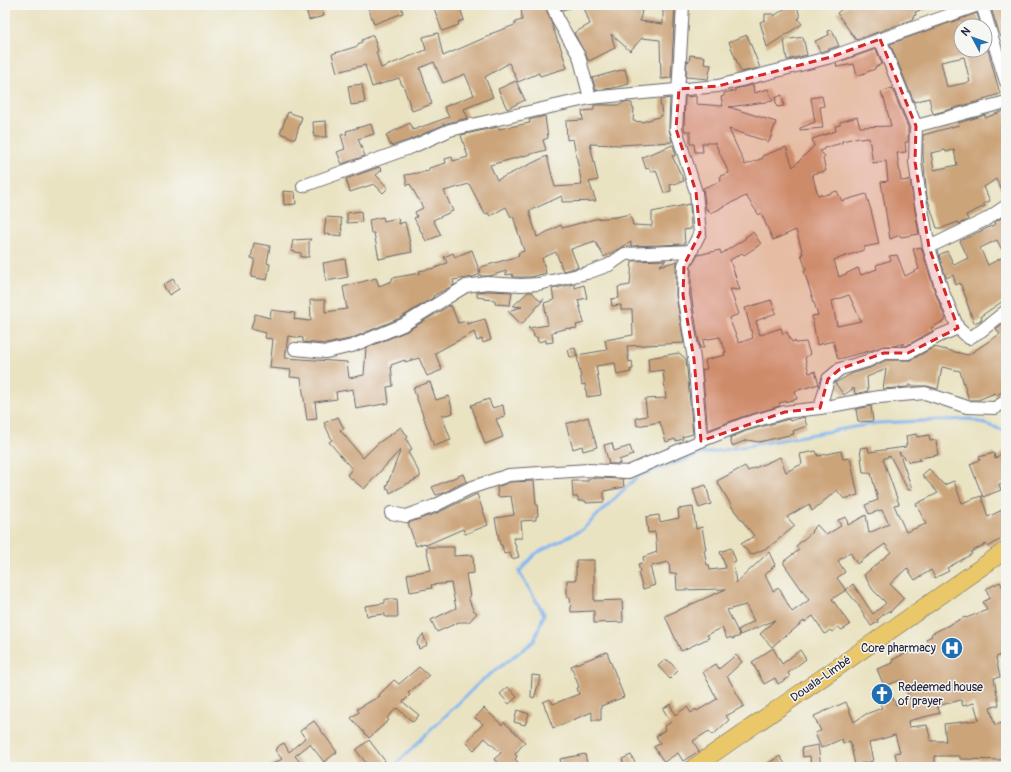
<svg xmlns="http://www.w3.org/2000/svg" width="1011" height="772" viewBox="0 0 1011 772" font-family="Pangolin,sans-serif">
<style>
.lines{fill:none;stroke-linecap:round;stroke-linejoin:round}
.stream{stroke:#83b6f0;stroke-width:3}
.building{fill:#cca47a;fill-rule:evenodd}
.minor-casing{stroke:#68666a;stroke-width:14}
.highway-casing{stroke:#68666a;stroke-width:18}
.minor{stroke:#fff;stroke-width:12}
.highway{stroke:#eac769;stroke-width:17}
.marked{fill:#d62828;fill-opacity:0.2;stroke:#d62828;stroke-width:3;stroke-dasharray:8 5;stroke-linejoin:round}
.labels{text-anchor:middle;dominant-baseline:central;stroke-width:3;stroke-linejoin:round;paint-order:stroke}
.poi-label{font-size:12px;fill:#22223b;stroke:#f6f6f2;text-anchor:end}
.street-label{font-size:12px;fill:#22223b;stroke:#f6f6f2}
</style>
<rect width="100%" height="100%" fill="#f6f6f2"/>
<filter id="ink" filterUnits="userSpaceOnUse"><feTurbulence type="fractalNoise" baseFrequency=".025" numOctaves="2"/><feDisplacementMap in="SourceGraphic" scale="8" xChannelSelector="R" yChannelSelector="G"/><feConvolveMatrix kernelMatrix="1 2 1 2 8 2 1 2 1" color-interpolation-filters="sRGB"/></filter>
<filter id="wash" filterUnits="userSpaceOnUse"><feTurbulence type="fractalNoise" baseFrequency=".012" numOctaves="4" result="noise"/><feDisplacementMap in="SourceGraphic" scale="16" xChannelSelector="R" yChannelSelector="G"/><feGaussianBlur stdDeviation="0.9" result="paint"/><feColorMatrix in="noise" values="0 0 0 0 0 0 0 0 0 0 0 0 0 0 0 0 0 1.4 0 .05"/><feComposite in="paint" operator="in"/></filter>
<g filter="url(#wash)">
<rect width="100%" height="100%" fill="#eae3c2"/>
<g class="lines">
<path class="stream" d="M393,767l87,-85 54,-41 10,-27 -25,-42 16,-18 48,-25 55,-53 63,-22 176,-31 93,-4 36,12"/>
</g>
<g id="blocks">
<g class="building">
<path d="M305,5h15l4,11 -15,4z"/>
<path d="M375,5h26l2,8 -29,11 -6,-17z"/>
<path d="M443,5h16l5,15 -6,2 1,3 -17,6 -8,-23z"/>
<path d="M521,5h24l13,37h1l8,26 -27,8 -1,-3 -21,9 -9,-19 -24,14 8,20 -29,12 4,9 -21,5 -38,17 -18,6 -5,-11 24,-12 3,7 36,-13 -5,-10 30,-12 -9,-21 -22,9 -9,-21 -14,6 12,36 -20,7 -9,-26h-1l-3,-7 -27,9 -7,-22 -28,7 -5,-18 26,-8v-2l4,-2v-2l11,-5 5,16 -2,1 5,16 45,-18 -3,-13 15,-4 5,23 48,-21 -1,-1 25,-9v-3l7,-2z"/>
<path d="M560,5h13v2l-11,3z"/>
<path d="M583,5h58l-1,5h2l-2,11 23,3v-19h12l-4,73 -10,1 -1,-39 -18,-2 -12,13 -19,-17 4,14 -26,13 -15,-28 16,-9z"/>
<path d="M790,5h7l3,13 -2,1 4,5 -35,23 -7,-25 5,-2v-6h9v2z"/>
<path d="M848,5h84v1l-17,6 1,3 -3,1 1,3 -58,21 -19,-27z"/>
<path d="M990,5h16v15l-4,2 2,4 -2,1 1,8 -3,1z"/>
<path d="M977,13l4,13h-20v24h27l12,44 -17,5v1l-50,14 -4,-16 -15,4 -24,-58zM964,57l6,25 -23,5 -6,-25z"/>
<path d="M832,30l7,16 -19,6 -5,-11 14,-6 -1,-4z"/>
<path d="M747,35l13,33 -19,4 -12,-30z"/>
<path d="M803,37l4,18 -20,5 -3,-20z"/>
<path d="M876,49l6,15 -7,3v2l-18,7 -3,-12 -17,3 -1,-4z"/>
<path d="M690,55l15,2 -1,7 7,1 -3,14 -22,-2 1,-16 2,1z"/>
<path d="M625,69l4,15 -16,4 -17,2 -4,-12z"/>
<path d="M516,81l9,19 -18,9 -9,-20z"/>
<path d="M362,84l3,19 -14,2 -3,-19z"/>
<path d="M753,85l1,8 14,-4 5,12 -44,6 47,15 -7,20 -40,-13 16,36 18,-7 -1,-2 24,-9 7,20 21,-21 -2,-7 24,-8 -1,-5 5,-1v-3l17,-5 3,10 31,-1 -7,-28h-1l-2,-6 11,-4 16,39v15h-3l1,10 -9,1 4,28 9,-1 9,54 -18,3 -1,-2 -10,4 -9,-57 7,-1 -2,-20 -13,2 -4,-25 -9,1 -1,-2 -17,4v2l-18,5v1l-4,2 5,5 -2,3 3,12 -14,3 6,21 3,-1 1,2 15,-5 5,10 24,-7 5,16 8,34 -15,3v3l-30,10 5,17 19,-9 3,7 16,-6 -1,-4 15,-5 -2,-4 8,-1 8,21 14,-7 -6,-20 8,-2 14,45 11,28 -15,8 2,3 -27,15h-5l3,-3 -10,3h-10l-14,5 -32,8 -5,-18 -16,4 -5,-29 6,-1 -14,-44 2,-1 -5,-16h2l-7,-24 -23,10 -12,-27 -2,2 -13,-19 -26,12v1l-10,4 -2,-4 -2,1 -3,-22 18,-7 -1,-5 9,-3 -14,-30h-13l1,9h-8l-1,-8h-4v-13h-5l-1,-3 1,-31 11,-1v8l27,2 -2,-9 3,-1v-3l11,-2v-2zM849,295l12,26 -24,5 -5,-25z"/>
<path d="M782,95l2,11 -7,1 -2,-9z"/>
<path d="M822,96l2,10 -4,1 3,21 -23,2v-2l15,-6 -4,-24z"/>
<path d="M670,98l-1,31 3,13 -52,3 -30,-1 8,36 -9,2 7,19 -34,1v-6l-33,15 8,26 24,-12 1,3 33,-9 21,-2 14,-3 3,11 19,1v-14l38,-8 1,25 -7,1 1,14 -54,2v-4l-27,15 -9,-16 -24,8 7,18 -15,4 -7,-19 -14,6 4,15 -15,4h-18l-1,-3 -6,1v-4l-16,5h-10v-2l-7,3 -20,3 1,5 -21,11 1,1 -34,21 -50,21 -24,5 -23,-2v-4l-15,-2 -3,22 62,4 2,16 15,-3 2,-27 41,-17 44,-26 7,18 9,-2v3l18,-5 6,21 -8,3 -1,-4 -5,2 -3,-9 -39,21 7,17 -15,6 -8,-18 -14,4v-2l-14,5 2,21 -6,1 2,16 -33,6 -3,-20 -17,3 1,7 -22,3 2,17 -10,1 -6,-42 -11,-1 1,-7 -21,-2 3,-29 -8,-1 1,-5 -15,-4 4,-15 15,4 1,-8 24,3 -1,6 15,2 2,-1 -1,-20h15v12l22,-3 -4,-22 33,-9 3,8 13,-5v-3l28,-5 -1,-2 16,-3 12,-5 -3,-6 9,-4 2,4 17,-7 8,23 1,-6 38,-11 -1,-3 6,-2 -11,-35 -2,1 -5,-10 -16,9 -2,-3 -3,1 -16,-30 -25,7 9,20 -20,9 8,15 -15,6 -12,-23 3,-1 -2,-5 8,-4 -13,-24 -3,1 -2,-10 24,-4v-3l17,-5 -1,-4 7,-2 1,4 15,-4 -7,-22 37,-8 1,2 31,-6 -1,-3 16,-4 3,22 -5,2 3,10 -56,15 7,15 50,-24 8,31 27,-2 -9,-46 -6,1 -1,-19 17,-1 -1,-9 12,-1v-5h27l1,-2 2,-1 8,1v5h2l-1,13 9,1 20,-6 -2,-16z"/>
<path d="M1006,110v89l-10,-20 -12,8 6,14 -7,3 2,2 -19,9 2,5 -9,4 -1,-2 -16,6h-5l-10,-31 -4,-42v-20l36,-10 -1,-2 27,-8v3zM945,150l1,2 8,-2 3,15 -23,5 -3,-17z"/>
<path d="M288,112l14,5 -7,22 -15,-6z"/>
<path d="M326,121l1,16h-13l-1,-15z"/>
<path d="M371,124l3,10 -16,5 7,17 -23,8 -5,-12 8,-3 -4,-14 6,-1 -1,-3z"/>
<path d="M673,145l3,10 -4,1 12,25 -14,4 1,6 -7,2 -8,-23 -5,2 -2,-4 -3,1 -4,-12z"/>
<path d="M379,167l3,3 -6,5 12,13 -5,5 -9,-9 -24,8 -4,-13z"/>
<path d="M283,191l12,1 1,12 -12,1z"/>
<path d="M361,211l1,11 -15,1v-10z"/>
<path d="M1006,215v84l-25,17 1,4 -8,3 -8,-23h1l-7,-17 -4,2 -3,-10 -7,3 -7,-23 8,-4 7,14 14,-7 -8,-17 36,-17 -1,-2zM997,240l8,16 -17,9 -8,-17z"/>
<path d="M326,217l15,1 1,18 -18,-2z"/>
<path d="M383,217l1,4 14,-3 1,6 6,-2 7,30 -33,7 -5,-26h-3l-2,-13z"/>
<path d="M753,232l8,12 -17,11 -2,-2 -12,7 10,30 -10,-1 9,25 -10,4 10,25 14,-5 -8,-30 26,-8 5,13 -20,8 4,14 21,-7 2,6 4,-2 5,10 3,-1 1,2 10,-1 4,12 -5,4 4,15 6,-2 4,13 -24,7 2,8 -18,4 1,3 -38,11 -34,13 -6,-60 5,-1 -2,-9 20,-5 -1,-3h2l-6,-15 -17,3 1,8h-4l-9,-54v-27l7,-12 22,-5 1,4 25,-16 -1,-1z"/>
<path d="M311,239l-2,3v15h-8v-4l-10,-2 2,-11z"/>
<path d="M254,243l16,3 -3,17 3,1 -3,16 -16,-3 4,-18 -4,-1z"/>
<path d="M345,259l3,18 -22,4 -3,-18z"/>
<path d="M666,260l-7,6 19,-5 -2,4v31l8,47 -57,3 2,16 3,-1 1,8 -3,1 1,2 -14,3 -2,-12 -19,3 5,29 -14,2 -2,-13 -3,1 -5,-30 30,-5 -2,-10 28,-5 -1,-25h-11v-5l-9,1 -1,-7 8,-1 -1,-11 12,-2 2,-24z"/>
<path d="M173,279l6,10 -10,6 -6,-10z"/>
<path d="M574,284l1,4 9,-3 3,13 -9,2 6,23 -8,2 1,3 -8,1v-1l-17,4 1,10 -7,1v-3l-8,2 -1,-5h-3l-1,-5 -5,-4 20,-3 -4,-22 10,-3 -2,-11z"/>
<path d="M487,291l25,1 -2,13 -15,-1v-4l-11,-1v-1l-7,-1v-5z"/>
<path d="M528,292h4l8,9 4,-2 -21,24h-3l-12,-12 14,-4 -9,-1z"/>
<path d="M1006,321v68l-10,7 -1,-3 -17,7h-9l-9,-29 -18,-4 -4,22 -11,-3h-12l-6,-1 -1,2 -25,2 3,-20 -19,8 1,14 -13,3 -1,-6 -10,7 -9,-12 16,-9 19,-6 16,-8h25l23,-13 34,8 32,-21 -4,-5z"/>
<path d="M575,348l2,8 -7,1 -2,-7z"/>
<path d="M679,353l7,6 7,75 -11,3 1,2 -7,2 -1,-2 -9,3 -6,-20 -23,4 -1,-8 11,-2 -2,-17 21,-1 -3,-28 -14,2 -1,-14z"/>
<path d="M430,382l6,18 13,-4 4,17 -11,3 9,24 -17,6 -21,-58z"/>
<path d="M489,399l3,9 11,-3 2,12 -9,2 7,18 -18,7 -14,-39z"/>
<path d="M871,406l2,15 -15,1 -2,-13z"/>
<path d="M338,417l6,12 -4,1 23,28 14,-14 24,-17 7,10 -2,2 6,10 -4,3 12,22v3l-30,16 -1,-4 -3,-1 15,-39 -37,40 -17,-14 5,-6 -23,-27 3,-2 -8,-17z"/>
<path d="M588,417l9,30 -14,4 -1,-5 -9,3 -7,-25z"/>
<path d="M804,417l3,9 -14,5 1,3 -35,8 -12,-2 -15,6 -2,-8 16,-7 43,-12 1,2z"/>
<path d="M916,434l1,3 12,-2 1,6 6,-1 2,15 -19,3 2,2 -12,2 -10,-10 13,37 -4,1 -18,-34 -7,3 16,45 -5,1 12,27 20,-8 -10,-20 22,-11 -16,-18 7,-6 15,16 10,-4 8,22 19,-7 7,21 18,-9v25l-4,3 1,2 -15,9 -2,-3 -15,8 1,2 -25,14 2,3 -14,7 -4,-8 -16,10 -8,-12 -17,16 14,14 -14,14 -2,-1 -11,9 1,2 -7,4 -14,-23 -11,-13 7,-6 20,30 13,-11 -13,-13 -9,-15 27,-23 -6,-8 -28,20 -7,-12 -12,9 7,11 -8,6 9,12 -14,9 18,26 -8,5 -4,-3 -6,5 -2,-2 -5,4 -12,-18 -8,6 -1,-1 -18,15 -1,-1 -13,12 -12,-13 15,-14 -35,15 -2,-5 16,-9 -8,-16 -19,5 13,26 -8,3 -1,-2 -4,2 -5,-11 -15,7 2,3 -28,13 -16,-35 61,-27 -49,1 -1,-17 -6,1 -1,-12 -19,4 5,19 -12,4 -5,-16 2,-1 -2,-8 6,-2 -1,-5 14,-5 -2,-20 -7,1 -2,-16 13,-2 1,7 19,-4 -1,-9 15,-2 3,22 6,-2 4,23h-2l3,15h2l1,5 16,-2 -6,-16 11,-4 5,13 -3,1 3,21 33,-31 6,13 -10,10 8,16 6,-3 13,24 17,-12 -25,-36v-3l15,-11 -3,-4 16,-14 -1,-1 6,-6 9,10 15,-9 -3,-6 8,-3 2,8 18,-10 3,18 20,-9 -7,-14 -13,4 -4,-9 13,-5 -7,-27h-8l-3,-25 8,-1 1,5 37,-5v-3h1l-1,-8z"/>
<path d="M612,443l2,8 16,-5 3,9 -14,5 1,4h-11l-5,-19z"/>
<path d="M1006,449v33l-7,2 2,6 -18,7 -13,-33 10,-4 -1,-3 15,-4 1,6z"/>
<path d="M816,451l2,5 23,-5 2,8 7,-1 8,37 -14,4 -7,-9 -25,21 -3,-7 -22,13 8,9 -26,21 -18,8 -10,-11 13,-8 -20,-26 -17,-29 28,-15 3,5 32,-14 6,15 16,-8 -2,-10z"/>
<path d="M463,474l3,7 -23,12 -7,2 -4,-8z"/>
<path d="M598,478l25,1 1,8 -20,4v11l-18,1v-2h-8v-4h-5l-1,-16h16v-2z"/>
<path d="M534,481l2,23h1l1,12h-2v4l-15,1 1,11v6h-9l6,19 -7,2 -2,-7 -6,2 -2,-9h-2l-5,-27 19,-3 -3,-19 -13,1 -1,-10 13,-5z"/>
<path d="M706,485l5,19 -12,4 -6,-19z"/>
<path d="M477,494l11,31 -23,9 -2,-5 -37,16 -1,-2 -9,3 -8,-23 29,-10z"/>
<path d="M426,547h28v9l19,-1 1,18 -8,1 4,23h-2l5,13 4,3 -8,9h-10l-22,10 -6,-12 25,-12 -5,-25 -20,2 1,3 -22,4 -3,-18 24,-4z"/>
<path d="M576,560h18v41l28,-1 1,22 -29,1v-12l-23,1 -1,-15h-3v-17h9z"/>
<path d="M1000,582l6,11v60l-10,4 4,20 -6,1 5,27 -9,3 5,17 11,-3v38l-46,-1v-3h-25v11h-37l-3,-14 5,-1 -5,-17 -26,8 4,18 -18,4 -5,-24 -7,3 -1,-5 -21,9 -6,-15 6,-2 -7,-15 32,-14 8,20 12,-8 16,-6 -7,-16 12,-6 9,19 14,-6 -9,-19 -17,6 -7,-17 16,-6 -1,-3 10,-5 27,-9 -3,-7 6,-3 -1,-2 34,-17 1,1 21,-8 -4,-8 7,-4 -4,-9zM961,700l2,6 11,-3 5,17 -35,4 2,17h-15l-4,-16 -18,2 -1,-6 32,-8 -3,-7z"/>
<path d="M385,599h12l1,18h-13v-3l-18,2 -2,-10 20,-3z"/>
<path d="M423,634l4,11 -8,4 -2,-7z"/>
<path d="M773,648l9,16 18,-14 6,9 -18,14 2,4 -12,7 -3,-6 -11,6 -12,-22z"/>
<path d="M607,652l17,45 -23,9v14h-9v-8l-39,16 -10,-26 7,-3 3,5 26,-10 -2,-6 2,-1 -8,-21z"/>
<path d="M736,655l6,7 -15,14 17,30 -18,10 3,4 -16,15 -4,-4 -16,10 6,10 -16,10 -5,-8 -14,9 -10,-15 6,-4 -4,-7 9,-6 -1,-3 7,-5 -8,-13 7,-5 5,11 12,-8 4,6 5,-4 1,2 20,-12 -14,-27 13,-8 3,5z"/>
<path d="M665,660h3l10,11 -8,8 -12,-13z"/>
<path d="M419,667l10,9 -21,17 2,2 -7,7 16,13 -6,7 -16,-14 -10,10 2,2 -20,18 -18,-20 8,-6 -2,-3 23,-13 -1,-1 15,-15 5,4z"/>
<path d="M532,675l9,1 -7,22 -3,-1z"/>
<path d="M508,687l9,10 -8,7 -9,-10z"/>
<path d="M484,708l18,17 2,-3 21,20 -10,12 2,3 -2,2 7,8h-21l-7,-8 7,-6 -16,-15 -11,12 -8,-8 17,-18 -8,-6z"/>
<path d="M517,710l12,4 -4,11 -11,-3z"/>
<path d="M314,721l23,31 -13,10 -14,-18 -15,12 9,11h-37l15,-8 -7,-9 5,-5 4,-2 5,9 16,-14 -5,-7z"/>
<path d="M369,740l16,21 -8,6h-8l-13,-17z"/>
<path d="M818,745l3,22h-10l-1,-11 -7,1 -1,-9z"/>
<path d="M585,754l3,13h-26l-2,-8z"/>
<path d="M631,755l6,12h-12l-3,-8z"/>
<path d="M780,756l7,11h-25z"/>
</g>
</g>
</g>
<g filter="url(#ink)">
<use href="#blocks" fill-opacity="0" stroke="#68666a" stroke-width="1"/>
<g class="lines">
<g class="minor-casing">
<g id="minor">
<path d="M552,5l7,17 20,34 11,42"/>
<path d="M683,5l-7,124 20,63 4,41 -16,32 -1,30 11,64 7,82"/>
<path d="M982,5l24,77"/>
<path d="M880,39l36,87"/>
<path d="M1006,102l-90,24 -1,36 5,36 9,49 56,-27 21,-14"/>
<path d="M303,186l109,-39 38,-17 140,-32 128,-12 113,-29 147,-52"/>
<path d="M958,328l11,10 12,-7 25,-20"/>
<path d="M295,349l31,3 26,-6 51,-21 63,-39 21,-3 34,2 17,-1 49,-11 22,-8 16,-11 67,-3"/>
<path d="M820,408l8,-29 12,-10 27,-8 17,-8h24l31,-17 19,-8 -16,-38 -13,-43"/>
<path d="M391,513l15,3 28,-10 36,-18 39,-13 79,-5 40,2 73,-31 43,-17 41,-12 35,-4 59,-11 46,-4 42,14 28,1 11,-7"/>
</g>
</g>
<g class="highway-casing">
<path id="highway" d="M694,767l312,-217"/>
</g>
<use href="#minor" class="minor"/>
<use href="#highway" class="highway"/>
</g>
</g>
<path class="marked" d="M880,39l36,87 -1,36 14,85 29,81 -50,25h-24l-44,16 -12,10 -8,29 -35,4 -84,29 -7,-82 -11,-64 1,-30 16,-32 -4,-41 -20,-63 3,-40 39,-3 113,-29z"/>
<defs>
<g id="hospital-disc" transform="scale(1.15)"><circle r="9.5" fill="#1f6fb2" stroke="#f6f6f2"/><path d="M-5-5h3v3.5h4V-5h3V5h-3V1.5h-4V5h-3Z" fill="#fff"/></g>
<g id="church-disc" transform="scale(1.15)"><circle r="9.5" fill="#1f6fb2" stroke="#f6f6f2"/><path d="M-1.2-6h2.4v3.5h3.3v2.4h-3.3V6h-2.4V-.1h-3.3v-2.4h3.3Z" fill="#fff"/></g>
</defs>
<g fill-rule="evenodd">
<use href="#hospital-disc" x="952" y="648"/>
<use href="#church-disc" x="882" y="694"/>
</g>
<g class="labels">
<g class="poi-label">
<text x="936" y="648">Core pharmacy</text>
<text x="898" y="687" text-anchor="start">Redeemed house<tspan x="898" dy="14">of prayer</tspan></text>
</g>
<g class="street-label">
<text transform="translate(821 679) rotate(-35)">Douala-Limbé</text>
</g>
</g>
<rect width="1011" height="772" fill="none" stroke="#f6f6f2" stroke-width="20"/>
<g transform="translate(973 38) rotate(311)"><circle r="19" fill="#f6f6f2" stroke="#a1a1a9"/>
<path d="M0-3L7 15L0 10L-7 15Z" fill="#1f6fb2"/>
<text y="-6" font-size="11" font-weight="bold" text-anchor="middle" fill="#22223b">N</text>
</g>
</svg>
